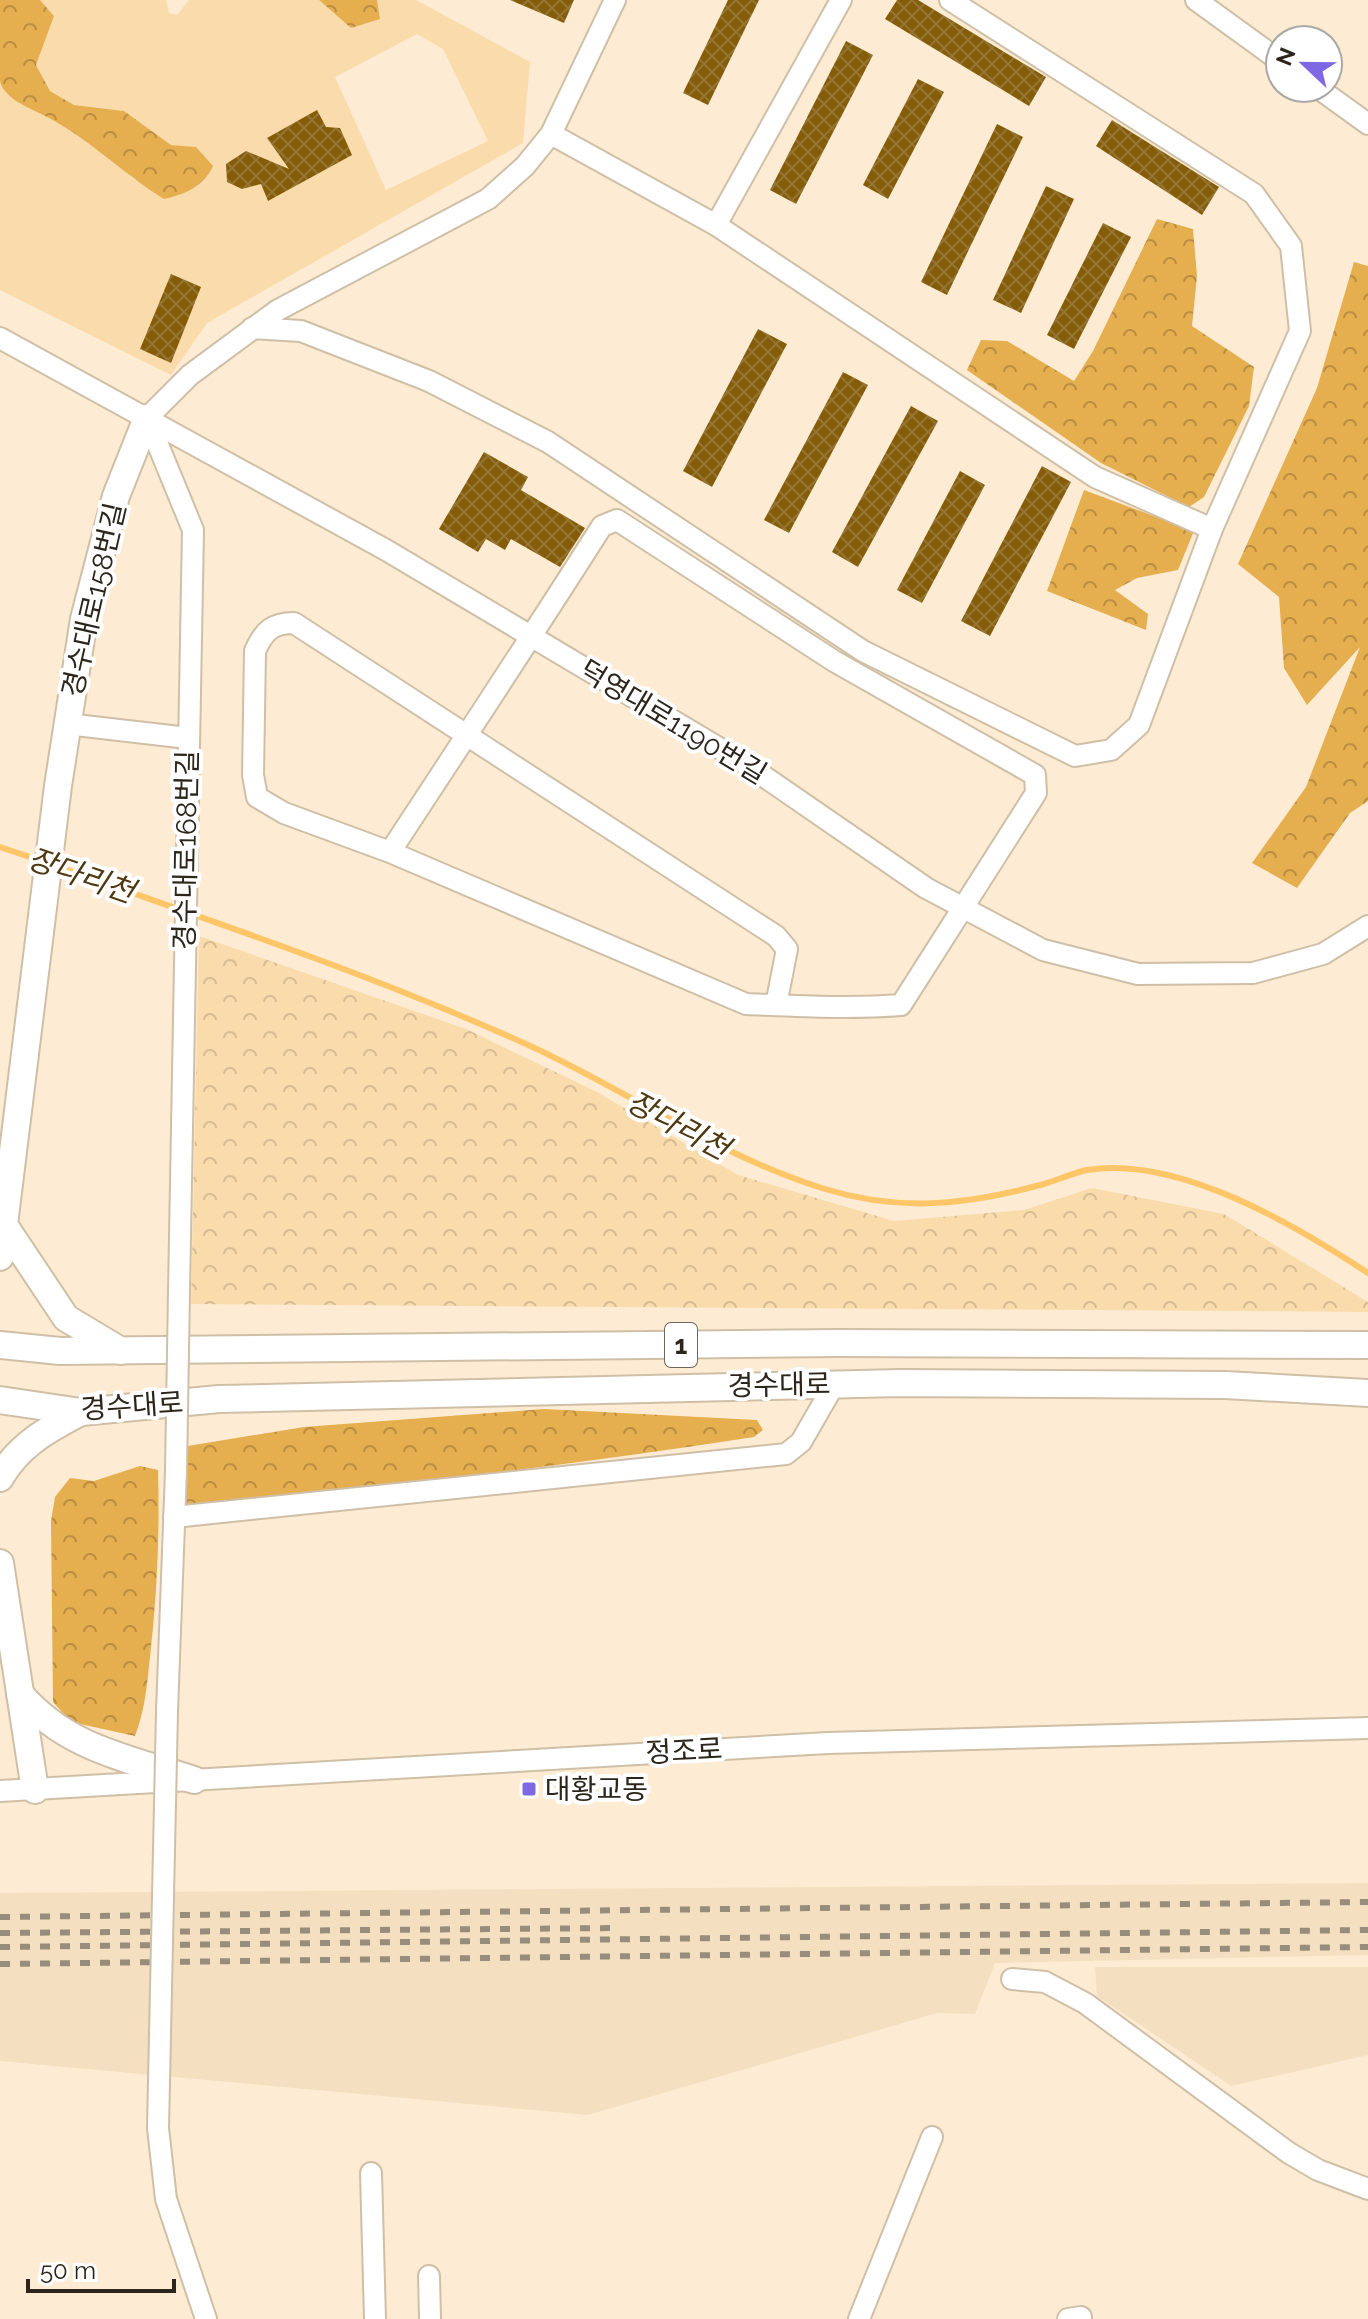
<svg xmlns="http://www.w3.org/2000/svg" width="1368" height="2319" viewBox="0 0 1368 2319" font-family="Raleway,'Noto Sans KR',sans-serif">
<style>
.built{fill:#f4dfc0}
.grass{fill:#fadbab;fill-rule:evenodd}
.forest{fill:url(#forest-crowns)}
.park{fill:url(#park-crowns)}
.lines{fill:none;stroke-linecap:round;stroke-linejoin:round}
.stream{stroke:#ffc669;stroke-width:6}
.building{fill:url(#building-cross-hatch)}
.minor-casing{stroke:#cfbfa7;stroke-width:24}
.major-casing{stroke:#cfbfa7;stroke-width:30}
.minor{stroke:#fff;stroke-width:20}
.major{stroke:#fff;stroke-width:26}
.rail{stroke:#988d7b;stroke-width:6;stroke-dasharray:10 10;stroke-linecap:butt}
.minor-bridge-casing{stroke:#cfbfa7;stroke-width:24;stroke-linecap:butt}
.minor-bridge{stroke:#fff;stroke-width:20}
.poi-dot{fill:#7f68e3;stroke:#fff;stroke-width:3}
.labels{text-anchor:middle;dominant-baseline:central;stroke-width:8;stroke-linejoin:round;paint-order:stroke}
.shield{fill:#fff;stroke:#6b665f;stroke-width:2}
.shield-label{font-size:26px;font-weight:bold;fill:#2b251b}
.street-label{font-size:28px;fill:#2b251b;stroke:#fff}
.poi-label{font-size:28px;fill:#2b251b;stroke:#fff;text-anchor:start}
.water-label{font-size:30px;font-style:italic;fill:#4f3810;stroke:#fff}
</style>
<defs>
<pattern id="forest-crowns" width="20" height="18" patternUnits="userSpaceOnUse" patternTransform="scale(2)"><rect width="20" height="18" fill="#e5ae4f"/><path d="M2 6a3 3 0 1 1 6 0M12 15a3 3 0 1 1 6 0" fill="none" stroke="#ba8d41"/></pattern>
<pattern id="park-crowns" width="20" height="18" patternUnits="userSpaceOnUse" patternTransform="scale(2)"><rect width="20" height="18" fill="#fadbab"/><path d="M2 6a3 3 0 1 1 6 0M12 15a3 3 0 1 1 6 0" fill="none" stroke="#d6bc93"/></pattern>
<pattern id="building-cross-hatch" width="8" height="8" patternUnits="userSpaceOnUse" patternTransform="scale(2)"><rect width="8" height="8" fill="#855d08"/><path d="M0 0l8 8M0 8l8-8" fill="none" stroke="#947535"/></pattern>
</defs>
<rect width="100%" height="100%" fill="#fdecd3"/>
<g class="built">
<path d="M1368,1883v72l-373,8 -20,51 -38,-1 -349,102 -588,-54v-168z"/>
<path d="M1095,1967h273v88l-137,31 -134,-90z"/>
</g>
<path class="grass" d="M40,0h126l3,13 8,2 12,-15h130l32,28 26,-28h39l114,62 -7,81 -316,180 -36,52 -171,-85v-208c19,25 28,24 55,38 28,14 58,37 79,60l62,-33 -25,-2 -47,-34 -50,-6 -24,-14 -14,-26 18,-49zM417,34l26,15 45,92 -102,49 -51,-113z"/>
<g class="forest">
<path d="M0,0h40l14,16 -18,49 14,26 24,14 50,6 47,34 25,2 17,19c-9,20 -27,28 -49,33 -44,-27 -79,-65 -127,-87 -14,-7 -33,-15 -37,-31 0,-21 0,-59 0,-81z"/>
<path d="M319,0h58l3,19 -29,9z"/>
<path d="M1157,219l36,10 4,47 -5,50 62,41 -5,39 -45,91 -15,10 -88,-44 -134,-93 14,-30 26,1 67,40 19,-30z"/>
<path d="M1354,262l14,4v535l-18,12 -53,75 -45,-25 54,-76 54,-140 -53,58 -23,-37 -5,-71 -41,-33 79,-176z"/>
<path d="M1084,490l110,41 -16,39 -41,8 -22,12 33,24 -2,16 -99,-39z"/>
<path d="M544,1409l213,11 6,10 -9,7c-189,29 -379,52 -570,68l4,-59 116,-19z"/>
<path d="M140,1466l18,4c2,63 -1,125 -8,187 -3,28 -5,53 -15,79l-64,-14 -18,-20 -2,-181 4,-24 15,-19 24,3z"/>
</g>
<path class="park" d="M199,936l267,93 131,63 141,83 156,46 130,-11 68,-22 132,26 144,88v10l-1177,-8z"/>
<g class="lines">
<g class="stream">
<path d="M0,847l42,14"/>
<path d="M56,866c158,56 317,109 470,178 102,46 191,112 299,145 74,23 142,16 215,-4 16,-4 32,-12 47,-15 91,-15 208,55 281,103"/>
</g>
</g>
<g class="building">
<path d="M510,0h64l-10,23z"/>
<path d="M728,0h31l-51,105 -25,-12z"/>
<path d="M897,0h21l128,77 -17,29 -144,-87z"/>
<path d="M846,41l27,14 -77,149 -26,-14z"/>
<path d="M918,79l26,13 -56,107 -25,-14z"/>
<path d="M317,110l9,17 14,1 12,27 -84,46 -7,-17 -19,5 -15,-7 -1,-18 20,-13 43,18 -22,-31z"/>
<path d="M1112,120l107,67 -17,28 -106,-69z"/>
<path d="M997,124l26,13 -76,158 -26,-13z"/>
<path d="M1046,186l28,13 -53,114 -28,-13z"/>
<path d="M1103,223l28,14 -57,112 -27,-14z"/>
<path d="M171,274l30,13 -30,76 -31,-14z"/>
<path d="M758,329l29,15 -75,143 -29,-16z"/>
<path d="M843,372l25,13 -79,148 -25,-13z"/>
<path d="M911,406l27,15 -80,146 -26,-15z"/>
<path d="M484,452l44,25 -7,13 64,38 -25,39 -49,-28 -6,11 -19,-11 -8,13 -39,-23z"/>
<path d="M1042,466l29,16 -81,154 -29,-15z"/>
<path d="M960,471l25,14 -63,118 -25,-13z"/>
</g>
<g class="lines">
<g class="minor-casing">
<g id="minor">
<path d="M841,0l-125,225 379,252 117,52 88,-198 -9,-85 -37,-52 -304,-194"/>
<path d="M1196,0l84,61"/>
<path d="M1318,88l50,36"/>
<path d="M551,134l165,91"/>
<path d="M252,328l49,3 128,50 119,61 315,209 212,105 36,-6 28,-25 73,-196"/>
<path d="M0,338l386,212 360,214 180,124 117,62 95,24 115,-1 70,-19 45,-28"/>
<path d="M67,724l121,14"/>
<path d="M390,852c71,-108 142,-216 212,-326l15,-6 217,141 201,114 1,18 -135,212c-51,4 -103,1 -155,-1l-356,-152 -106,-39 -27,-16 -4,-22 2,-124c9,-20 17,-28 39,-28l482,313 11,13 -11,56"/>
<path d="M179,1291l14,-761 -46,-112 43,-43 88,-65 210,-111 37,-33 26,-32 64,-134"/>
<path d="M174,1517l612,-63 15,-12 34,-59"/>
<path d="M167,1711l9,-240"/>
<path d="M0,1791l828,-48 540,-15"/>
<path d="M1012,1979l33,3 40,21 204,150 29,17 50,19"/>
<path d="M158,2128l8,71 40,120"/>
<path d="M371,2173l4,146"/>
<path d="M429,2276l1,43"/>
<path d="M859,2319l73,-182"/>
<path d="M1068,2319l13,-2"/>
</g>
</g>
<g class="major-casing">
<g id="major">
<path d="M4,1225l62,93 55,33"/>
<path d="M0,1257l58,-471 26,-167 32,-123 31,-78"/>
<path d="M0,1345l60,6 777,-8 531,2"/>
<path d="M0,1400l81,12 138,-13 682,-16 324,2 143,8"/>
<path d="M0,1478c19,-34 49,-49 81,-66"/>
<path d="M0,1563l35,227"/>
<path d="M20,1694c47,55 108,64 174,86"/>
</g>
</g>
<use href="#minor" class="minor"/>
<use href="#major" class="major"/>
<g class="rail">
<path d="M0,1917l1368,-15"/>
<path d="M0,1933l620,-5"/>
<path d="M0,1947l1368,-17"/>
<path d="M0,1964l1368,-17"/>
</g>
<g class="minor-bridge-casing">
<g id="minor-bridge">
<path d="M176,1471l3,-180"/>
<path d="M158,2128l9,-417"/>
</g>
</g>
<use href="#minor-bridge" class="minor-bridge"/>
</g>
<rect class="poi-dot" x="521" y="1781" width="16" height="16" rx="4"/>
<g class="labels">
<rect class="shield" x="665" y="1323" width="32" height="44" rx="6"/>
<g class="shield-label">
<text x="681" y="1345">1</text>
</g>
<g class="street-label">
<text transform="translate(94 600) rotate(-77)">경수대로158번길</text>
<text transform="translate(673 722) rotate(31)">덕영대로1190번길</text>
<text transform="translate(186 850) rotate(-89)">경수대로168번길</text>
<text transform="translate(779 1385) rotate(-1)">경수대로</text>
<text transform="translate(132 1406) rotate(-4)">경수대로</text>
<text transform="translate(684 1751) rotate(-3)">정조로</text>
</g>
<g class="poi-label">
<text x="545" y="1789">대황교동</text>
</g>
<g class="water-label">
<text transform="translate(81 875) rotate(19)">장다리천</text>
<text transform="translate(678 1125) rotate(28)">장다리천</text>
</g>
</g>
<g transform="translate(1304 64) rotate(292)"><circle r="38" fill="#ffffff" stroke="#aaa8a4" stroke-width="2"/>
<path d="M0-6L14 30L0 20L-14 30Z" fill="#7f68e3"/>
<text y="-12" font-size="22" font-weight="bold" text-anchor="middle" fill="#2b251b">N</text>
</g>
<path d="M28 2279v12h146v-12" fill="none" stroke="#2b251b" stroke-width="4"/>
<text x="40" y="2279" font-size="24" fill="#2b251b" stroke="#ffffff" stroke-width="6" paint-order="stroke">50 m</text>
</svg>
